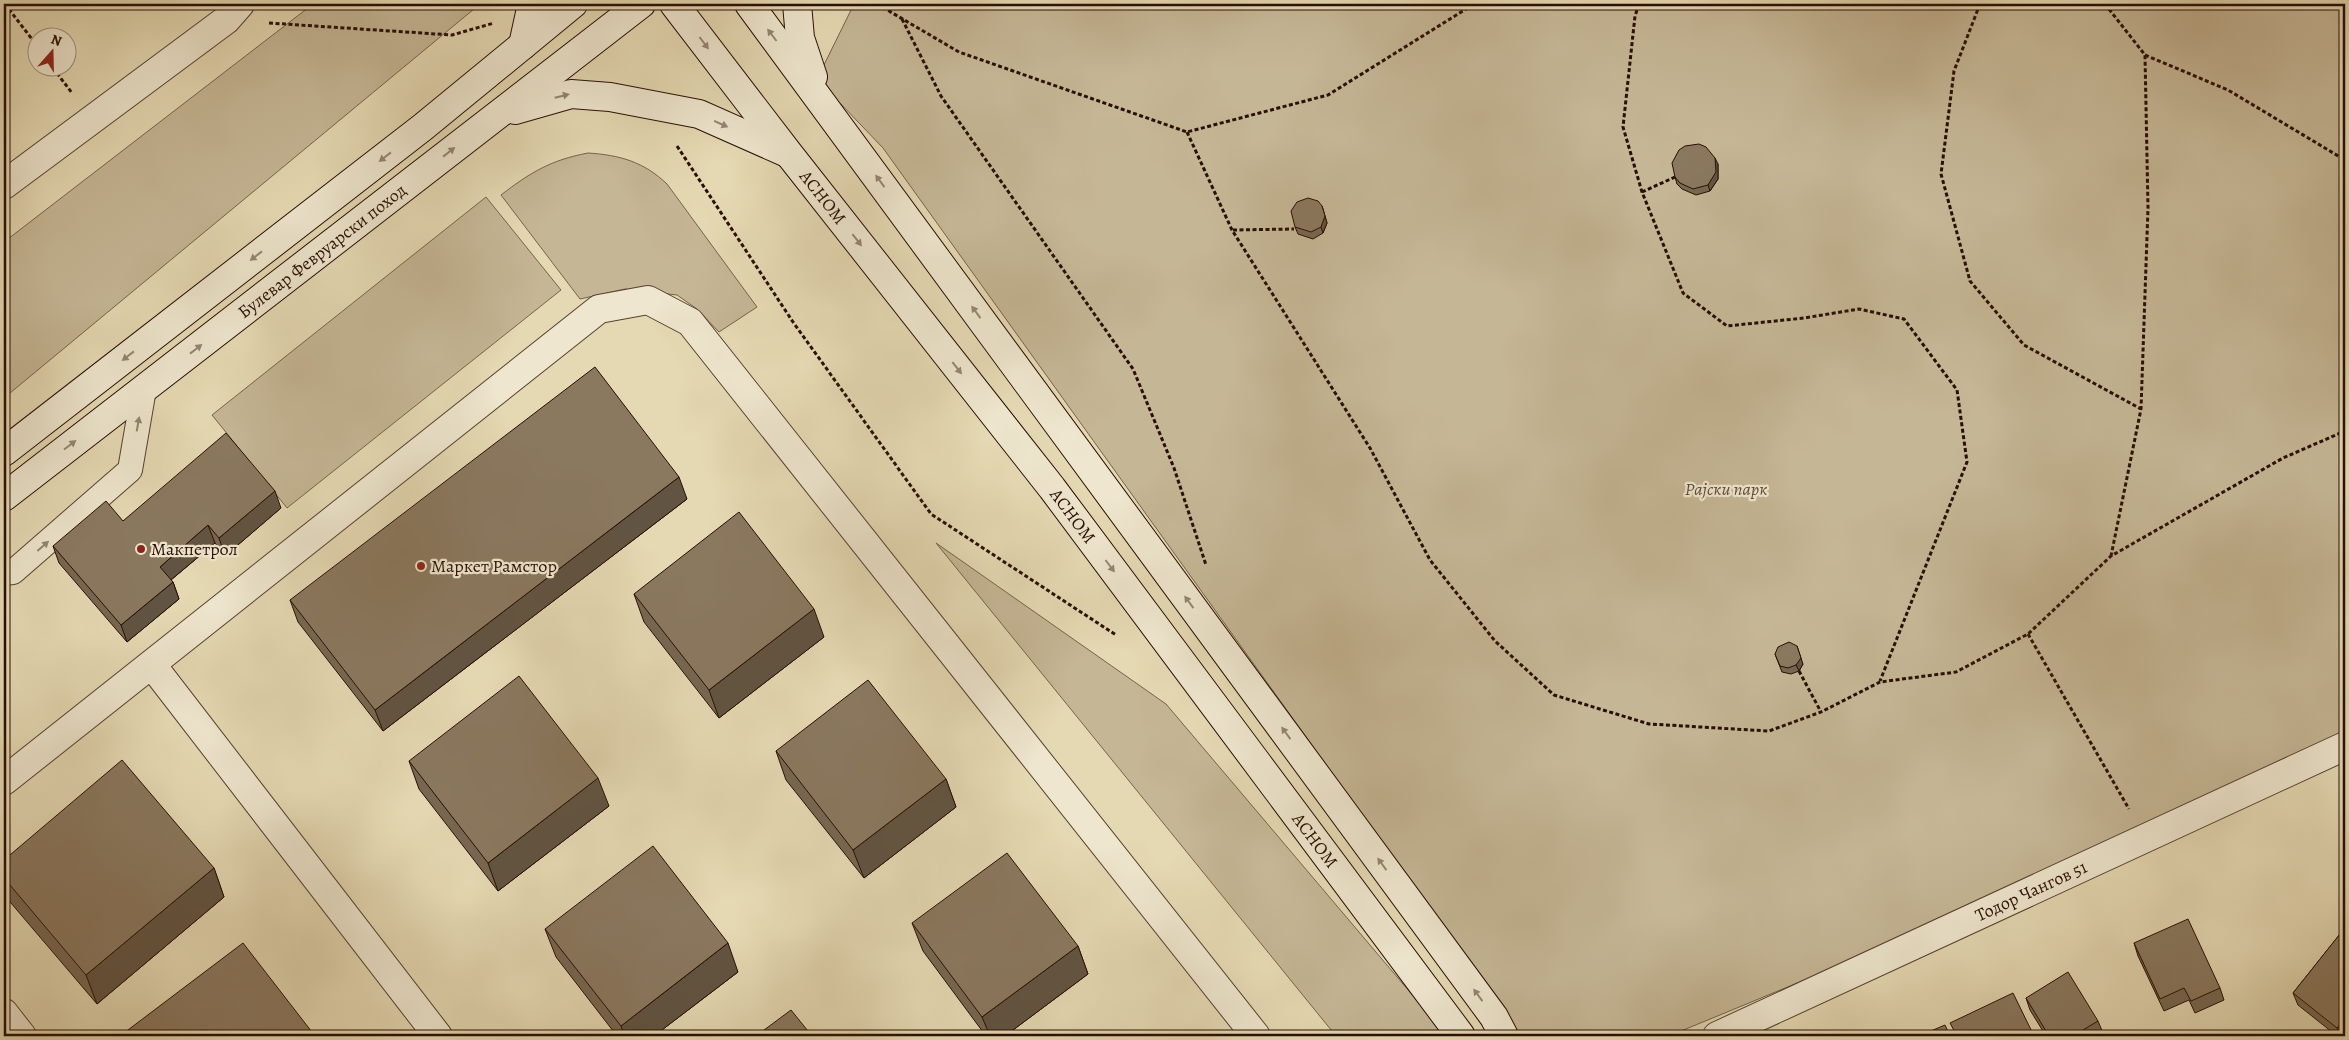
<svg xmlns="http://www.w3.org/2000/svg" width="2349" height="1040" viewBox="0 0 2349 1040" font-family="Alegreya,serif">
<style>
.green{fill:#c5b695;stroke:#76624c}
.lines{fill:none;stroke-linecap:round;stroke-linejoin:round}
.lane-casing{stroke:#57412f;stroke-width:26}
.street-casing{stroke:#57412f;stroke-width:30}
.secondary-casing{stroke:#280e03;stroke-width:30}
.path{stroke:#280e03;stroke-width:3;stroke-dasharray:4 2.5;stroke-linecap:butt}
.lane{stroke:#eee6ce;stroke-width:24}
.street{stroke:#eee6ce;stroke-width:28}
.secondary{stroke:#eee6ce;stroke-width:28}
.wall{fill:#776752;stroke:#280e03}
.shaded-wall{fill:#615442;stroke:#280e03}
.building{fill:#8a785f;stroke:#280e03}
.oneway{fill:#958573}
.poi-dot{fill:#8f2418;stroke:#eee6ce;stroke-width:2}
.labels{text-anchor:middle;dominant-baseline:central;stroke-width:4.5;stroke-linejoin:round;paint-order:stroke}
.street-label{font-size:18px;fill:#280e03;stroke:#eee6ce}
.park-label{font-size:18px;font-style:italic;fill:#5f4936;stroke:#eee6ce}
.poi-label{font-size:18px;fill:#280e03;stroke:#eee6ce;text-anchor:start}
</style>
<rect width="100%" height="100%" fill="#e5d9b3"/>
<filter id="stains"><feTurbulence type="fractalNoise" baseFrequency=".004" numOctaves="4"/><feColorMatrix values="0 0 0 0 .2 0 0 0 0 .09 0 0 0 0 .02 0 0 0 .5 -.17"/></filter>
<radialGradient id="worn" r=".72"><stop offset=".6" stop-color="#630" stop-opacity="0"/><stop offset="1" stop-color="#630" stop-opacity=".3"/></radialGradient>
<g class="green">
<path d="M313,4h167l-476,394v-156z"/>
<path d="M854,4h1491v742l-199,93 -477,197h-148l-638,-888 -66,-69z"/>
<path d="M588,153c32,2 56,9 79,31l90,123 -38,25 -22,-23 -20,-14 -52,-6 -45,10 -79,-104c30,-23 50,-35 87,-42z"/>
<path d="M486,197l75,93 -274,218 -75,-93z"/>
<path d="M936,543l230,161 281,332h-111z"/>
</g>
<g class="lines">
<g class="lane-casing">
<path id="lane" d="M4,573l9,-1 117,-102 14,-81"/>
</g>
<g class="street-casing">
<g id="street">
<path d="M4,185l222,-165 14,-16"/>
<path d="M152,665l286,371"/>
<path d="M4,781l595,-472 49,-9 42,22 566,714"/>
<path d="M4,1013l18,23"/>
<path id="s1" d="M1717,1036l628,-290"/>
</g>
</g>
<g class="secondary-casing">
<g id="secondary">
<path id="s2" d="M674,4l115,150 263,334 409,548"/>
<path d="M749,4l745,1013 10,19"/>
<path d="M797,4l3,34 13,39"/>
<path d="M523,45l9,-41"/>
<path d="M515,110l56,-16 39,3 89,17 88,39"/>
<path d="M4,452l419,-325 150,-123"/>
<path id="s3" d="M4,497l637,-493"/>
</g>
</g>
<g class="path">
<path d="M5,4l33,43"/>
<path d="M877,4l82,48 228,80 141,-37 146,-91"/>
<path d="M1639,4l-4,12 -12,111 19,65 41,101 44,33 77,-8 55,-9 45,10 53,71 10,72 -87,219"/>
<path d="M1980,4l-26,67 -13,103 29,107 54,64 117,64"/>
<path d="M2105,4l40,51 3,153 -7,201 -30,147"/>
<path d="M902,19l39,77 192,273 41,99 32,97"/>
<path d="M269,23l183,12 42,-12"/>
<path d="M2145,55l83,35 117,70"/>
<path d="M53,68l19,25"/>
<path d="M1187,132l45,98 138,218 60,112 65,81 59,54 95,29 120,7 52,-19 59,-30 76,-10 72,-38 83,-78 172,-98 62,-27"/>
<path d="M677,146l116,176 138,192 185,121"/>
<path d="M1642,192l33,-15"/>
<path d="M1233,230l61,-1"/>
<path d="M2028,634l101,175"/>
<path d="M1799,671l22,41"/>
</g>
<use href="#lane" class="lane"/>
<use href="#street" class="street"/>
<use href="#secondary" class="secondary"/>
</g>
<g class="wall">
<path d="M1718,164v15l-8,12 -14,4 -14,-6 -5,-5 -2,-7z"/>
<path d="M1322,206l5,17 -4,10 -10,6 -15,-5 -3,-7z"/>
<path d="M687,499l-304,232 -85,-109 -8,-22z"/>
<path d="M281,508l-56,48 -10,-13 -44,37 2,2 6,17 -52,43 -68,-79 -6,-17 70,-25z"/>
<path d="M634,594l190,43 -105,81 -75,-96z"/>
<path d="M1775,654l28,10 -4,7 -8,3 -9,-2z"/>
<path d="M776,751l170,28 10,28 -92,71 -78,-98z"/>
<path d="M409,761l200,45 -111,85 -79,-102z"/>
<path d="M4,860l210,8 10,29 -127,107 -92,-108 -1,-4z"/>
<path d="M912,923l166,23 10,28 -83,62h-19l-63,-85z"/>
<path d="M545,929l193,43 -84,64h-37l-61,-79z"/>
<path d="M2340,934l5,102h-8l-39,-31 -5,-12z"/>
<path d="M2134,943l86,45 4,12 -29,13 -6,-13 -25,11 -26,-55z"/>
<path d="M2026,998l72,23 5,12 -5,3h-52l-16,-26z"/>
</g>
<g class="shaded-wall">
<path d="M1715,158l3,6v15l-8,12 -2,-6z"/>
<path d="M1322,206l5,17 -4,10 -2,-6z"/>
<path d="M679,477l8,22 -304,232 -8,-21z"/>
<path d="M275,491l6,17 -56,48 -6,-18z"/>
<path d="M208,525l7,18 -49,41 -6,-17z"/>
<path d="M173,582l6,17 -52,43 -6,-17z"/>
<path d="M814,609l10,28 -105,81 -10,-28z"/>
<path d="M1797,646l6,18 -4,7 -3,-6z"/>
<path d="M598,778l11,28 -111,85 -10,-28z"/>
<path d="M946,779l10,28 -92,71 -11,-28z"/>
<path d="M214,868l10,29 -127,107 -11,-29z"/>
<path d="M728,943l10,29 -84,64h-30l-3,-10z"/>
<path d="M1078,946l10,28 -83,62h-15l-8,-19z"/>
<path d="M2345,1018v18h-5l-3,-8z"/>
</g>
<g class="building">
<path d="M1699,144l7,3 9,11 1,14 -8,13 -15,4 -13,-6 -5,-6 -3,-14 7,-13 6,-4z"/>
<path d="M1308,198l10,3 4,5 3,10 -4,11 -10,5 -16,-5 -4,-16 6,-9z"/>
<path d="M595,367l84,110 -304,233 -85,-110z"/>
<path d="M226,433l49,58 -56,47 -11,-13 -48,42 13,15 -52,43 -68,-79 53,-45 17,20z"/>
<path d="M739,512l75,97 -105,81 -75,-96z"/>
<path d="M1789,642l8,4 4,12 -5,7 -8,3 -8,-2 -5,-12 3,-7z"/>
<path d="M519,676l79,102 -110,85 -79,-102z"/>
<path d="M868,680l78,99 -93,71 -77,-99z"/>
<path d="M122,760l92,108 -128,107 -82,-97v-18z"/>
<path d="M653,846l75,97 -107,83 -76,-97z"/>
<path d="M1007,853l71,93 -96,71 -70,-94z"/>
<path d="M2188,919l32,69 -29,13 -7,-13 -24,11 -26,-56z"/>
<path d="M2340,934l5,4v80l-8,10 -44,-35z"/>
<path d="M243,943l72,93h-195z"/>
<path d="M2068,972l30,49 -25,15h-24l-23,-38z"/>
<path d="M2013,993l21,43h-77l-7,-13z"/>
<path d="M791,1010l21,26h-56z"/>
<path d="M1945,1025l5,11h-31z"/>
</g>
<defs><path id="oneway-solid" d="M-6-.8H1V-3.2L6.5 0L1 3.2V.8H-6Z" transform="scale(1.25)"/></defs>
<g class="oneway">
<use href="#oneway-solid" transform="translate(772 35) rotate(-127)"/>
<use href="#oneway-solid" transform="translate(704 43) rotate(53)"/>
<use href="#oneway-solid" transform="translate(562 96) rotate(-14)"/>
<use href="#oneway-solid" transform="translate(721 124) rotate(24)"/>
<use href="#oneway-solid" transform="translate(449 152) rotate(-38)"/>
<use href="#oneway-solid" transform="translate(385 157) rotate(142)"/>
<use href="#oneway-solid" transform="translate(880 181) rotate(-126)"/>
<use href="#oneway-solid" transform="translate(857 240) rotate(52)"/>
<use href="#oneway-solid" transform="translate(256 256) rotate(142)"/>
<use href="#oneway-solid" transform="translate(976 312) rotate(-126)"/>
<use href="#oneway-solid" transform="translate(196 349) rotate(-38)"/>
<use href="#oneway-solid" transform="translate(128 356) rotate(142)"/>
<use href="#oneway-solid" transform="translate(957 368) rotate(52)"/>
<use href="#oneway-solid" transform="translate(138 424) rotate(-80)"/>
<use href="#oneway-solid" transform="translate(70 445) rotate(-37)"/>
<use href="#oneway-solid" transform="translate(43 546) rotate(-41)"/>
<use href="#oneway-solid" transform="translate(1110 566) rotate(53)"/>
<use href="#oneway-solid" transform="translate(1189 602) rotate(-126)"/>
<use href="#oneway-solid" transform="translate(1286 733) rotate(-126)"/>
<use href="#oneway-solid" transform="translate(1382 864) rotate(-126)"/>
<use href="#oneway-solid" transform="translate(1478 995) rotate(-126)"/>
</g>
<g class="poi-dot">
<circle cx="141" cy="549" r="5"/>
<circle cx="421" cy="566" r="5"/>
</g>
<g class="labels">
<g class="street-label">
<text stroke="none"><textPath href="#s2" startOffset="244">АСНОМ</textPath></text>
<text stroke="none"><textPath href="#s3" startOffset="402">Булевар Февруарски поход</textPath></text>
<text stroke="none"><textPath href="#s2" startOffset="649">АСНОМ</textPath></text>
<text stroke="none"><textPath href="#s2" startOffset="1054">АСНОМ</textPath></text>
<text stroke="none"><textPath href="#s1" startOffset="346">Тодор Чангов 51</textPath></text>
</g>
<g class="park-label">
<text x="1726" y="489">Рајски парк</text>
</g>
<g class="poi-label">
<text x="151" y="549">Макпетрол</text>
<text x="431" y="566">Маркет Рамстор</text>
</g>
</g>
<rect width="2349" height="1040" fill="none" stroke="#e5d9b3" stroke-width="20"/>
<rect x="5" y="5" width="2339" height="1030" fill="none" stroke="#280e03" stroke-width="2.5"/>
<rect x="10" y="10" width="2329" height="1020" fill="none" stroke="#280e03"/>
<g transform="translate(52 52) rotate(20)"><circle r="24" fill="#eee6ce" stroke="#9f907d"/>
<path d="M0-4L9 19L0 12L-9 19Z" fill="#8f2418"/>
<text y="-8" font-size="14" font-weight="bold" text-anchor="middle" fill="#280e03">N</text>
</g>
<rect width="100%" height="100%" filter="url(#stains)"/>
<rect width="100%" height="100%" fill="url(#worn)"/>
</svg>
